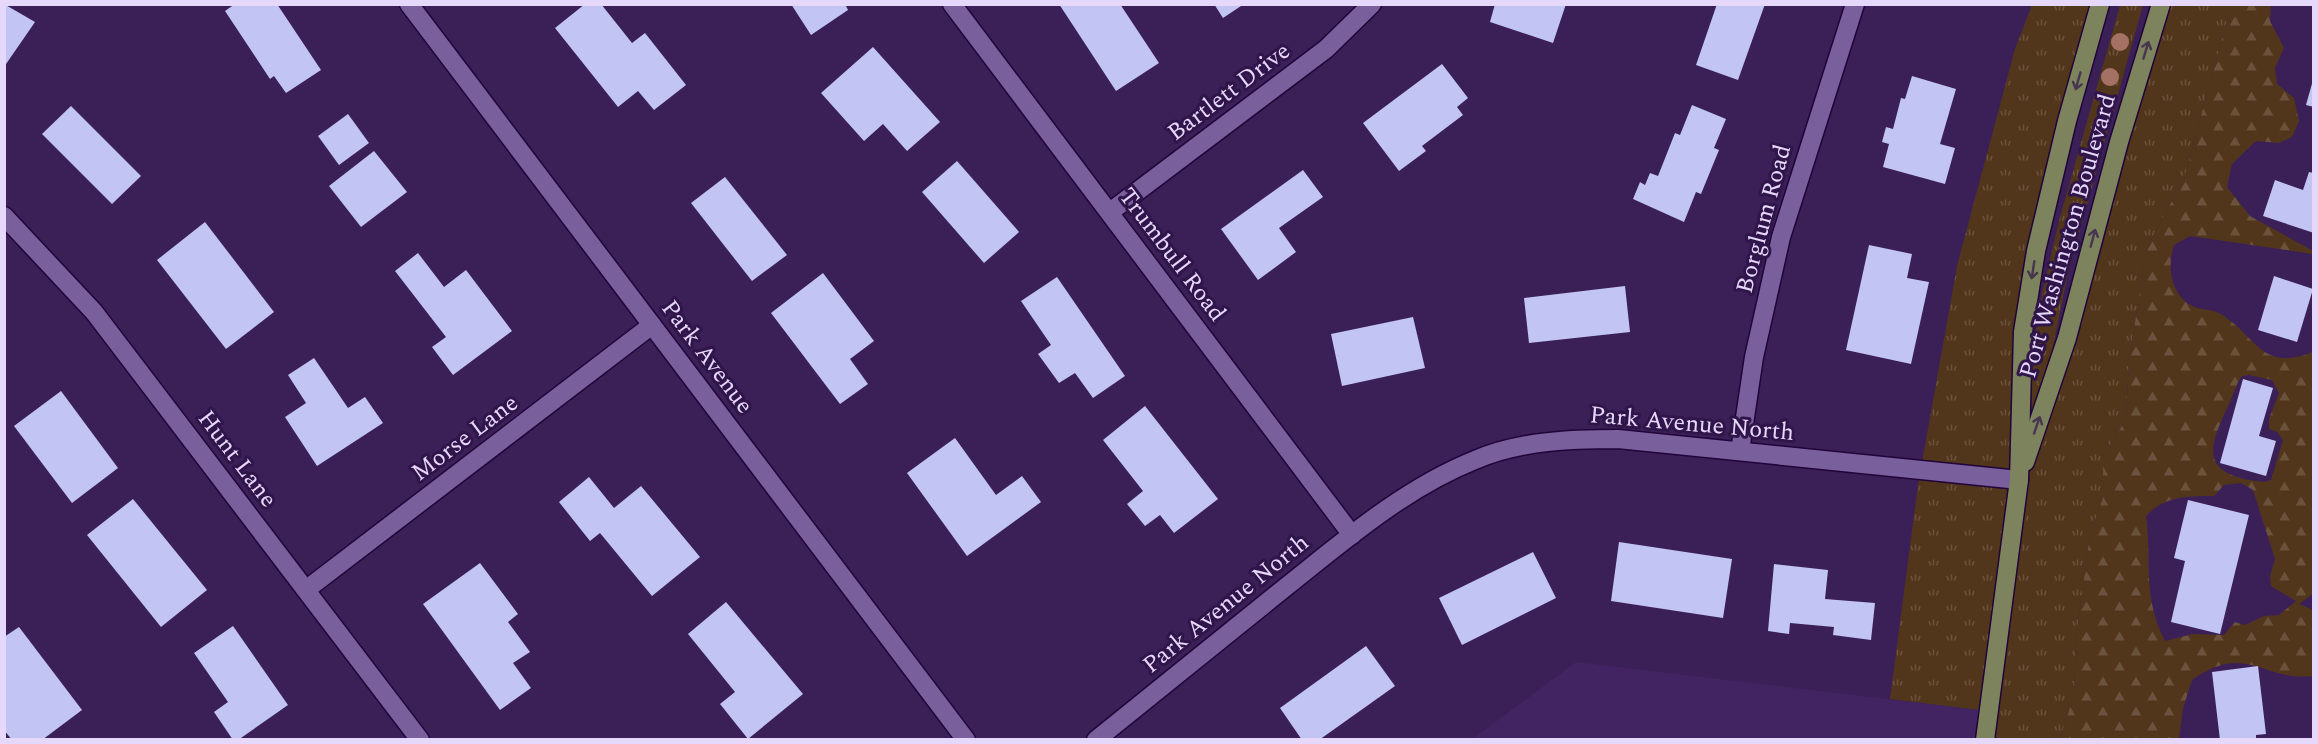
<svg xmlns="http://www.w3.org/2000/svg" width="2318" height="744" viewBox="0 0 2318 744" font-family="Spectral,serif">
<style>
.built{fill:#422462}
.grass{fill:url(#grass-tufts)}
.forest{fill:url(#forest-firs);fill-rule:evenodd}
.building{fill:#c2c4f4}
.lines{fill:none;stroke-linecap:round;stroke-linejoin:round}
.minor-casing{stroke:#21043a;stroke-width:21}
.major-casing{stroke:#21043a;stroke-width:21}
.minor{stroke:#795f9b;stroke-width:18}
.major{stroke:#7d835d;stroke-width:18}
.tree{fill:#a57164}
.oneway{stroke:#473650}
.labels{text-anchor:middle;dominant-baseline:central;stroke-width:6;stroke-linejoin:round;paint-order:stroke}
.street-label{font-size:24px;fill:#e6d8fa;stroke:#30154b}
</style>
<defs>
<pattern id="grass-tufts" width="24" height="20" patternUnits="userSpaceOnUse" patternTransform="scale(1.5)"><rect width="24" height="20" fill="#52361b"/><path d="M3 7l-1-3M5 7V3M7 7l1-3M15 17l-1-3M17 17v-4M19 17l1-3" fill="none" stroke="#6b523d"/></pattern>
<pattern id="forest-firs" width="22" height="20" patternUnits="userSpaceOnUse" patternTransform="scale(1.5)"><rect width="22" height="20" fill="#52361b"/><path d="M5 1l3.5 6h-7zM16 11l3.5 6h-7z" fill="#6b523d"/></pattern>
</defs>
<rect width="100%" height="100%" fill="#3a2056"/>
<path class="built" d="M1576,662l411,49 -2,28 -514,1z"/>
<g class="grass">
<path d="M2032,5h63l-66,250 -14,241 151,-491h65l-47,174 -37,68 -18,113 -3,59 -23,38v41l-13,36 -14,104 -2,57 -14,44h-75l2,-28 -97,-12 28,-214 39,-219 58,-217z"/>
<path d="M2120,5h23l-75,268 -28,137 -17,-4 20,-117 17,-72z"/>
</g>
<path class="forest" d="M2231,5h40l-1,16 14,27 -9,20 2,16 17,14 5,23 -7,16 -13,6 -23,-2 -24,23 -5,23 23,29 63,35v3l-123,-18 -16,9c-7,20 -4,49 18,61 8,4 19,3 27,7 39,23 41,60 94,39v242l-14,10 14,6v66c-50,6 -66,-35 -121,4l-9,28 -4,31h-119l14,-44 2,-57 14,-104 13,-36v-41l23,-38 3,-59 18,-113 37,-68zM2249,375l23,5 7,13 -10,26v10l8,3 6,8 -12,40 -6,2c-84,-8 -45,-50 -27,-100l4,-6zM2241,483l12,7 22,69 -5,17 1,10 25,15 -17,14 -15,1 -19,9 -10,-3 -11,13 -31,-1 -28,7c-23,-45 -13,-79 -19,-125 19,-20 41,-20 68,-20l10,-11z"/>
<g class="building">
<path d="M4,4l31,18 -31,45z"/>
<path d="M235,4h42l44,66 -35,23 -12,-17 -4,3 -45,-68z"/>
<path d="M585,4h16l31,39 13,-10 41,52 -32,25 -16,-19 -20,16 -63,-79z"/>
<path d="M791,4h54l3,6 -37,25z"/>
<path d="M1059,4h61l39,59 -43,28z"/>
<path d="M1214,4h30l-21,14z"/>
<path d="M1495,4h71l-13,39 -63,-21z"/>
<path d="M1717,4h48l-27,76 -42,-15z"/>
<path d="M873,47l67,75 -33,29 -24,-27 -19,17 -43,-48z"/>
<path d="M1442,64l26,34 -11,9 6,8 -41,31 4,5 -27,20 -36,-48z"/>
<path d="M1912,76l44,13 -16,55 15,4 -10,36 -62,-17 6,-23 -7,-2 4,-15 7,2 8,-31 4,1z"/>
<path d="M2313,80h1v27l-8,-2z"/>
<path d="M1692,105l34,14 -12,29 5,2 -18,44 -5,-2 -12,30 -51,-23 7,-17 5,3 5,-12 8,3 17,-43 5,2z"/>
<path d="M71,106l70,70 -29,28 -70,-70z"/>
<path d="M348,114l21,29 -30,22 -21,-29z"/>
<path d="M374,151l33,41 -46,35 -32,-41z"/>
<path d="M957,161l62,71 -35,31 -62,-71z"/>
<path d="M1303,170l20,27 -44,31 17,24 -38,28 -37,-51z"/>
<path d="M2309,172l5,1v60l-51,-17 12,-36 28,10z"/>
<path d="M725,177l62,78 -35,26 -61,-78z"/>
<path d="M205,222l69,90 -48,37 -69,-89z"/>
<path d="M1869,245l43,9 -5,24 22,4 -18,82 -65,-14z"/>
<path d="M418,253l26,34 22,-17 46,61 -59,44 -21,-28 14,-10 -51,-66z"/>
<path d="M823,273l51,68 -24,18 18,25 -28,20 -69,-91z"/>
<path d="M2274,276l39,13 -16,53 -39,-12z"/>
<path d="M1057,277l68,99 -32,22 -18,-25 -16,10 -21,-29 13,-9 -30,-44z"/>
<path d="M1625,286l5,46 -101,11 -5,-45z"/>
<path d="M1413,317l12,51 -83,18 -11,-52z"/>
<path d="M314,358l34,50 17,-11 18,26 -66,43 -32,-49 21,-14 -18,-28z"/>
<path d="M2243,379l30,9 -14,48 17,5 -10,35 -46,-13z"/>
<path d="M61,391l57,77 -46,35 -58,-77z"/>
<path d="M1145,406l73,93 -44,34 -14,-18 -15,11 -18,-22 16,-13 -40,-51z"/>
<path d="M955,438l41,57 26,-19 19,26 -74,54 -60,-83z"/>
<path d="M589,477l25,31 27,-22 59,71 -48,39 -52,-63 -10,8 -31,-39z"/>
<path d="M133,499l74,91 -46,37 -74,-92z"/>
<path d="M2188,500l61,15 -29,119 -49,-12 14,-61 -11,-3z"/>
<path d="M1619,542l113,17 -9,59 -112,-17z"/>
<path d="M1533,552l23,46 -94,47 -23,-47z"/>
<path d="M480,563l38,51 -10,8 22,30 -17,11 18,25 -31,22 -77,-106z"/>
<path d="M1774,564l54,6 -3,29 50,4 -4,37 -38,-5 1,-8 -44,-4 -1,11 -21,-3z"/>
<path d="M726,602l77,92 -55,45 -28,-35 15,-12 -47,-58z"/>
<path d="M233,626l55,79 -50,35h-5l-19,-28 14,-10 -34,-49z"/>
<path d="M19,627l63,83 -40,30h-30l-8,-10v-93z"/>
<path d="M1366,646l29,40 -76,54h-17l-22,-32z"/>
<path d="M2258,666l8,68 -10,1v5h-36l-8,-68z"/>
</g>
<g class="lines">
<g class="minor-casing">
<g id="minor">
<path d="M409,4l557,736"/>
<path d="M952,4l400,531"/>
<path d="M1110,212l216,-163 46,-45"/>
<path d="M4,216l90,96 326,428"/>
<path d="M1740,451l14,-94 27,-120 74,-233"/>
<path d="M307,589l345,-264"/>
<path d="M1096,740c64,-52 128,-103 191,-154 59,-47 118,-98 188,-126 44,-19 95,-21 143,-21l401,41"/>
</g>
</g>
<g class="major-casing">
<g id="major">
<path d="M2025,462l42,-124 52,-196 42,-138"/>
<path d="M1985,740l34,-260 4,-148 13,-81 31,-130 33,-117"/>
</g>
</g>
<use href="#minor" class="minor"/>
<use href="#major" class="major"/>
</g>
<g class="tree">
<circle cx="2120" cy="42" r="9"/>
<circle cx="2110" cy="77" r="9"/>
</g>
<defs><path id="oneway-shaft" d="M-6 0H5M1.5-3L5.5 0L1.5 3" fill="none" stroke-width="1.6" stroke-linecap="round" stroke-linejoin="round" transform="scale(1.5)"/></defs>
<g class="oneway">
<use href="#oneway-shaft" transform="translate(2146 50) rotate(-73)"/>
<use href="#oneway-shaft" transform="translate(2078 81) rotate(106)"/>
<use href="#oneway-shaft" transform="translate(2093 238) rotate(-75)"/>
<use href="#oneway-shaft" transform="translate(2033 270) rotate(99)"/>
<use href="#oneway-shaft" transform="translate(2037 425) rotate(-71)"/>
</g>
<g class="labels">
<g class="street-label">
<text transform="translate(1229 92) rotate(-37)">Bartlett Drive</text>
<text transform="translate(1764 219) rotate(-75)">Borglum Road</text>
<text transform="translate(2068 236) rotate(-74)">Port Washington Boulevard</text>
<text transform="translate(1172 255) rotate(53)">Trumbull Road</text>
<text transform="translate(707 357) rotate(53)">Park Avenue</text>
<text transform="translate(1692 424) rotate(5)">Park Avenue North</text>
<text transform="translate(465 438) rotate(-37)">Morse Lane</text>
<text transform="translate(237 459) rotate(53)">Hunt Lane</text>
<text transform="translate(1226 604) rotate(-39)">Park Avenue North</text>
</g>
</g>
<rect width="2318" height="744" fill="none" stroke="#e6d8fa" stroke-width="12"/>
</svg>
